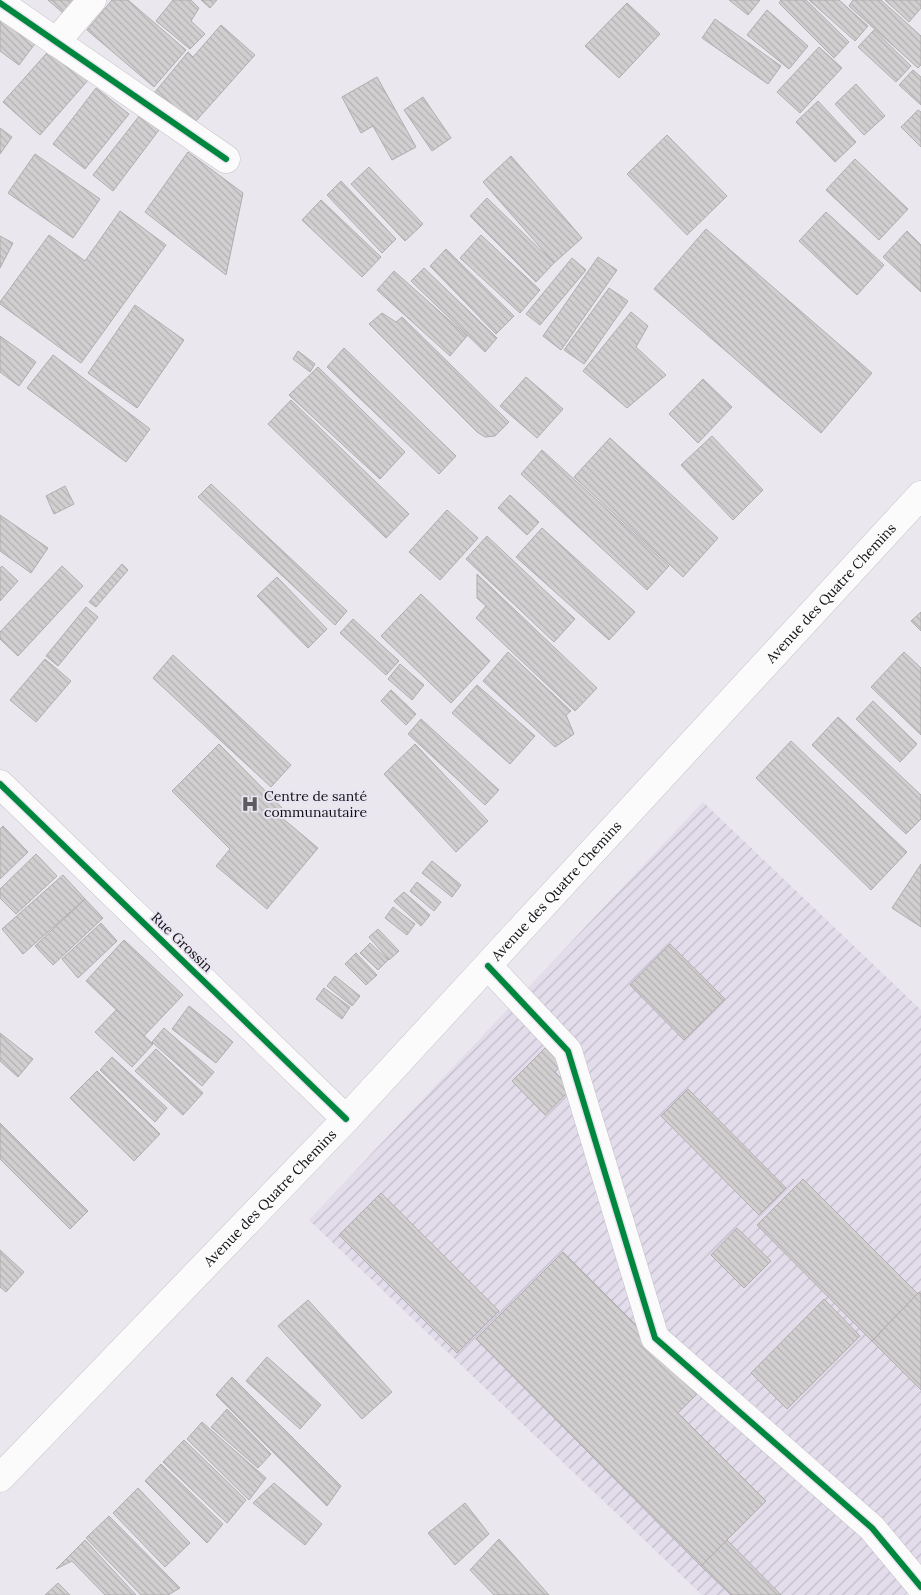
<svg xmlns="http://www.w3.org/2000/svg" width="921" height="1595" viewBox="0 0 921 1595" font-family="Lora,serif">
<style>
.industrial{fill:url(#industrial-furrows)}
.building{fill:url(#building-back-hatch);stroke:#b1adaf}
.lines{fill:none;stroke-linecap:round;stroke-linejoin:round}
.minor-casing{stroke:#c6c3c9;stroke-width:29}
.major-casing{stroke:#c6c3c9;stroke-width:29}
.minor{stroke:#fcfbfc;stroke-width:28}
.major{stroke:#fcfbfc;stroke-width:28}
.cycleway-casing{stroke:#e9e4f1;stroke-width:9}
.cycleway{stroke:#00873e;stroke-width:6}
.labels{text-anchor:middle;dominant-baseline:central;stroke-width:4;stroke-linejoin:round;paint-order:stroke}
.street-label{font-size:14px;fill:#110f13;stroke:#e9e4f1}
.poi-label{font-size:14px;fill:#110f13;stroke:#e9e4f1;text-anchor:start}
</style>
<defs>
<pattern id="industrial-furrows" width="10" height="10" patternUnits="userSpaceOnUse" patternTransform="scale(1.25)"><rect width="10" height="10" fill="#e2dceb"/><path d="M-1 1l2-2M0 10L10 0M9 11l2-2" fill="none" stroke="#c1bcc9"/></pattern>
<pattern id="building-back-hatch" width="6" height="6" patternUnits="userSpaceOnUse" patternTransform="scale(1.25)"><rect width="6" height="6" fill="#d2cfd1"/><path d="M-1 5l2 2M0 0l6 6M5-1l2 2" fill="none" stroke="#b3b1b3"/></pattern>
</defs>
<rect width="100%" height="100%" fill="#eae7ee"/>
<path class="industrial" d="M703,802l218,208v568l-16,17h-203l-393,-375z"/>
<g class="building">
<path d="M48,0h28l-12,14z"/>
<path d="M112,0h16l58,50 -32,37 -67,-57z"/>
<path d="M173,0h18l8,8 -8,13 14,13 -15,15 -34,-28z"/>
<path d="M201,0h16l-7,8z"/>
<path d="M729,0h31l-12,15z"/>
<path d="M781,0h25l43,42 -15,16 -55,-55z"/>
<path d="M809,0h30l29,26 -13,15z"/>
<path d="M853,0h28l40,36v29l-3,3 -69,-62z"/>
<path d="M885,0h36v8l-12,14z"/>
<path d="M627,3l33,31 -41,44 -34,-32z"/>
<path d="M0,7l40,30 -21,28 -19,-14z"/>
<path d="M767,10l41,36 -19,23 -42,-34z"/>
<path d="M715,19l66,47 -13,18 -66,-46z"/>
<path d="M221,25l34,30 -60,67 -40,-30 33,-40 5,5z"/>
<path d="M874,30l37,36 -15,16 -38,-35z"/>
<path d="M54,45l36,33 -50,57 -37,-33z"/>
<path d="M819,47l23,21 -42,45 -23,-21z"/>
<path d="M913,70l8,7v28l-22,-20z"/>
<path d="M377,77l39,70 -24,13 -19,-34 -12,7 -19,-36z"/>
<path d="M856,84l29,32 -21,19 -29,-31z"/>
<path d="M96,88l33,26 -44,55 -32,-25z"/>
<path d="M423,97l28,41 -19,13 -28,-41z"/>
<path d="M818,101l38,41 -21,20 -39,-40z"/>
<path d="M918,110l3,2v35l-20,-20z"/>
<path d="M140,115l19,15 -46,61 -20,-16z"/>
<path d="M0,128l12,9 -12,17z"/>
<path d="M667,135l60,61 -40,39 -60,-61z"/>
<path d="M188,152l55,41 -17,82 -81,-63z"/>
<path d="M35,154l65,45 -27,39 -65,-45z"/>
<path d="M511,156l71,82 -28,25 -71,-81z"/>
<path d="M855,159l53,50 -29,31 -53,-50z"/>
<path d="M369,167l54,57 -18,17 -54,-57z"/>
<path d="M341,181l55,58 -14,14 -55,-58z"/>
<path d="M487,198l67,65 -18,19 -66,-66z"/>
<path d="M321,200l60,57 -19,20 -60,-57z"/>
<path d="M120,211l46,34 -85,118 -81,-59v-2l49,-67 36,26z"/>
<path d="M826,212l58,53 -27,30 -58,-54z"/>
<path d="M706,229l166,144 -51,60 -167,-144z"/>
<path d="M907,231l14,14v47l-38,-35z"/>
<path d="M481,235l59,55 -20,23 -60,-55z"/>
<path d="M0,236l13,7 -13,25z"/>
<path d="M446,249l68,67 -18,18 -66,-68z"/>
<path d="M598,257l19,13 -56,80 -18,-14z"/>
<path d="M572,258l14,12 -46,55 -14,-11z"/>
<path d="M424,268l73,70 -12,14 -74,-71z"/>
<path d="M394,271l73,65 -17,20 -73,-66z"/>
<path d="M609,288l19,13 -44,63 -20,-14z"/>
<path d="M135,305l49,35 -47,68 -49,-35z"/>
<path d="M631,312l17,14 -12,21 30,28 -39,33 -44,-37z"/>
<path d="M382,313l14,9 6,-5 107,105 -14,14 -10,1 -8,-5 -108,-108z"/>
<path d="M0,336l36,26 -17,24 -19,-14z"/>
<path d="M344,348l112,108 -17,18 -112,-107z"/>
<path d="M298,351l17,13 -5,8 -17,-13z"/>
<path d="M53,355l97,74 -24,33 -99,-74z"/>
<path d="M318,367l87,85 -25,27 -91,-84z"/>
<path d="M526,377l37,32 -26,29 -37,-32z"/>
<path d="M703,379l29,28 -34,36 -29,-29z"/>
<path d="M291,400l118,114 -23,24 -118,-114z"/>
<path d="M712,436l51,54 -30,30 -52,-55z"/>
<path d="M610,438l108,100 -35,39 -109,-100z"/>
<path d="M542,450l127,116 -22,24 -126,-116z"/>
<path d="M211,484l136,127 -12,14 -137,-128z"/>
<path d="M65,486l9,18 -20,10 -8,-18z"/>
<path d="M510,495l29,27 -12,13 -29,-27z"/>
<path d="M447,510l31,28 -38,42 -31,-28z"/>
<path d="M0,515l48,33 -17,25 -31,-22z"/>
<path d="M542,528l93,84 -26,28 -93,-83z"/>
<path d="M487,536l88,83 -21,23 -88,-83z"/>
<path d="M122,564l6,6 -32,37 -7,-5z"/>
<path d="M2,566l16,15 -18,20v-33z"/>
<path d="M62,566l21,20 -65,70 -18,-17v-7z"/>
<path d="M477,574l120,114 -22,23 -99,-93 10,-12 -9,-8z"/>
<path d="M277,577l50,52 -19,19 -51,-52z"/>
<path d="M421,594l69,67 -39,42 -70,-67z"/>
<path d="M86,607l12,10 -40,49 -12,-10z"/>
<path d="M921,612v19l-10,-10z"/>
<path d="M353,619l46,42 -13,14 -46,-42z"/>
<path d="M508,652l63,59 -5,4 8,19 -19,13 -72,-66z"/>
<path d="M904,652l17,16v67l-50,-48z"/>
<path d="M173,655l118,110 -20,22 -118,-109z"/>
<path d="M45,659l26,22 -35,41 -26,-22z"/>
<path d="M400,664l24,21 -12,15 -24,-21z"/>
<path d="M477,685l58,51 -25,28 -58,-51z"/>
<path d="M391,690l25,24 -10,11 -25,-24z"/>
<path d="M873,701l44,43 -17,18 -44,-43z"/>
<path d="M838,717l83,78v24l-15,15 -94,-89z"/>
<path d="M421,719l78,71 -14,15 -77,-71z"/>
<path d="M791,741l116,111 -36,38 -115,-112z"/>
<path d="M219,744l67,68 -5,5 37,31 -51,61 -51,-43 14,-17 -58,-58z"/>
<path d="M415,744l73,77 -32,31 -72,-78z"/>
<path d="M3,826l25,26 -28,27v-50z"/>
<path d="M36,854l21,22 -41,38 -16,-16v-9z"/>
<path d="M432,861l29,24 -9,12 -30,-24z"/>
<path d="M921,864v63l-29,-19z"/>
<path d="M63,875l22,24 -62,55 -21,-25z"/>
<path d="M417,882l24,20 -7,9 -24,-20z"/>
<path d="M404,892l26,23 -9,11 -27,-25z"/>
<path d="M85,899l18,19 -50,47 -18,-19z"/>
<path d="M393,907l22,17 -8,11 -22,-17z"/>
<path d="M101,923l16,18 -39,37 -16,-19z"/>
<path d="M378,929l21,22 -10,9 -20,-23z"/>
<path d="M124,940l59,55 -39,41 -58,-55z"/>
<path d="M370,943l18,17 -10,10 -18,-17z"/>
<path d="M670,944l55,55 -41,41 -54,-55z"/>
<path d="M356,953l21,22 -11,10 -21,-21z"/>
<path d="M335,976l25,20 -8,10 -25,-20z"/>
<path d="M324,988l26,19 -8,12 -26,-20z"/>
<path d="M189,1006l44,36 -17,21 -44,-34z"/>
<path d="M116,1010l37,34 -21,23 -37,-35z"/>
<path d="M164,1028l50,44 -12,14 -50,-44z"/>
<path d="M0,1033l33,26 -15,18 -18,-16z"/>
<path d="M546,1047l16,17 -7,8 16,17 -26,26 -33,-34z"/>
<path d="M156,1049l47,44 -20,22 -48,-44z"/>
<path d="M112,1057l55,51 -12,14 -55,-52z"/>
<path d="M97,1071l63,63 -26,27 -64,-63z"/>
<path d="M688,1089l98,99 -27,27 -98,-99z"/>
<path d="M0,1123l88,88 -18,18 -70,-70z"/>
<path d="M803,1179l115,115 -46,47 -115,-116z"/>
<path d="M381,1193l118,118 -42,42 -118,-118z"/>
<path d="M737,1228l34,33 -27,27 -33,-33z"/>
<path d="M0,1250l24,22 -18,20 -6,-5z"/>
<path d="M563,1252l138,138 -23,23 88,88 -65,65 -225,-227z"/>
<path d="M919,1292l2,2v96l-49,-49z"/>
<path d="M824,1299l36,37 -73,73 -36,-36z"/>
<path d="M308,1300l84,92 -30,27 -84,-93z"/>
<path d="M267,1357l54,48 -21,24 -54,-48z"/>
<path d="M232,1377l109,109 -14,20 -111,-111z"/>
<path d="M227,1409l44,45 -13,14 -47,-41z"/>
<path d="M202,1422l64,56 -17,22 -62,-61z"/>
<path d="M184,1440l62,60 -19,23 -64,-61z"/>
<path d="M161,1464l62,60 -16,19 -62,-62z"/>
<path d="M274,1483l48,41 -17,21 -52,-42z"/>
<path d="M138,1488l52,55 -25,24 -52,-54z"/>
<path d="M465,1503l24,31 -34,31 -27,-32z"/>
<path d="M109,1516l71,72 -12,7h-27l-55,-57z"/>
<path d="M499,1539l50,56h-55l-24,-25z"/>
<path d="M85,1540l51,55h-31l-33,-34 -16,8z"/>
<path d="M727,1540l54,55h-50l-30,-29z"/>
<path d="M58,1583l12,12h-25z"/>
</g>
<g class="lines">
<g class="minor-casing">
<g id="minor">
<path d="M0,3l226,156"/>
<path d="M56,42l36,-42"/>
<path d="M0,784l346,335"/>
<path d="M488,966l80,85 87,287 217,190 49,59"/>
</g>
</g>
<g class="major-casing">
<g id="major">
<path id="s1" d="M0,1478l346,-359 575,-624"/>
</g>
</g>
<use href="#minor" class="minor"/>
<use href="#major" class="major"/>
<g class="cycleway-casing">
<g id="cycleway">
<path d="M0,3l226,156"/>
<path d="M0,784l346,335"/>
<path d="M488,966l80,85 87,287 217,190 49,59"/>
</g>
</g>
<use href="#cycleway" class="cycleway"/>
</g>
<defs>
<g id="hospital-bare" transform="scale(1.35)"><path d="M-5-5h3v3.5h4V-5h3V5h-3V1.5h-4V5h-3Z" fill="#5d5b60" stroke="#e9e4f1" stroke-width="2.5" paint-order="stroke"/></g>
</defs>
<g fill-rule="evenodd">
<use href="#hospital-bare" x="250" y="804"/>
</g>
<g class="labels">
<g class="street-label">
<text stroke="none"><textPath href="#s1" startOffset="1214">Avenue des Quatre Chemins</textPath></text>
<text stroke="none"><textPath href="#s1" startOffset="809">Avenue des Quatre Chemins</textPath></text>
<text transform="translate(182 942) rotate(44)">Rue Grossin</text>
<text stroke="none"><textPath href="#s1" startOffset="389">Avenue des Quatre Chemins</textPath></text>
</g>
<g class="poi-label">
<text x="264" y="796">Centre de santé<tspan x="264" dy="16">communautaire</tspan></text>
</g>
</g>
</svg>
